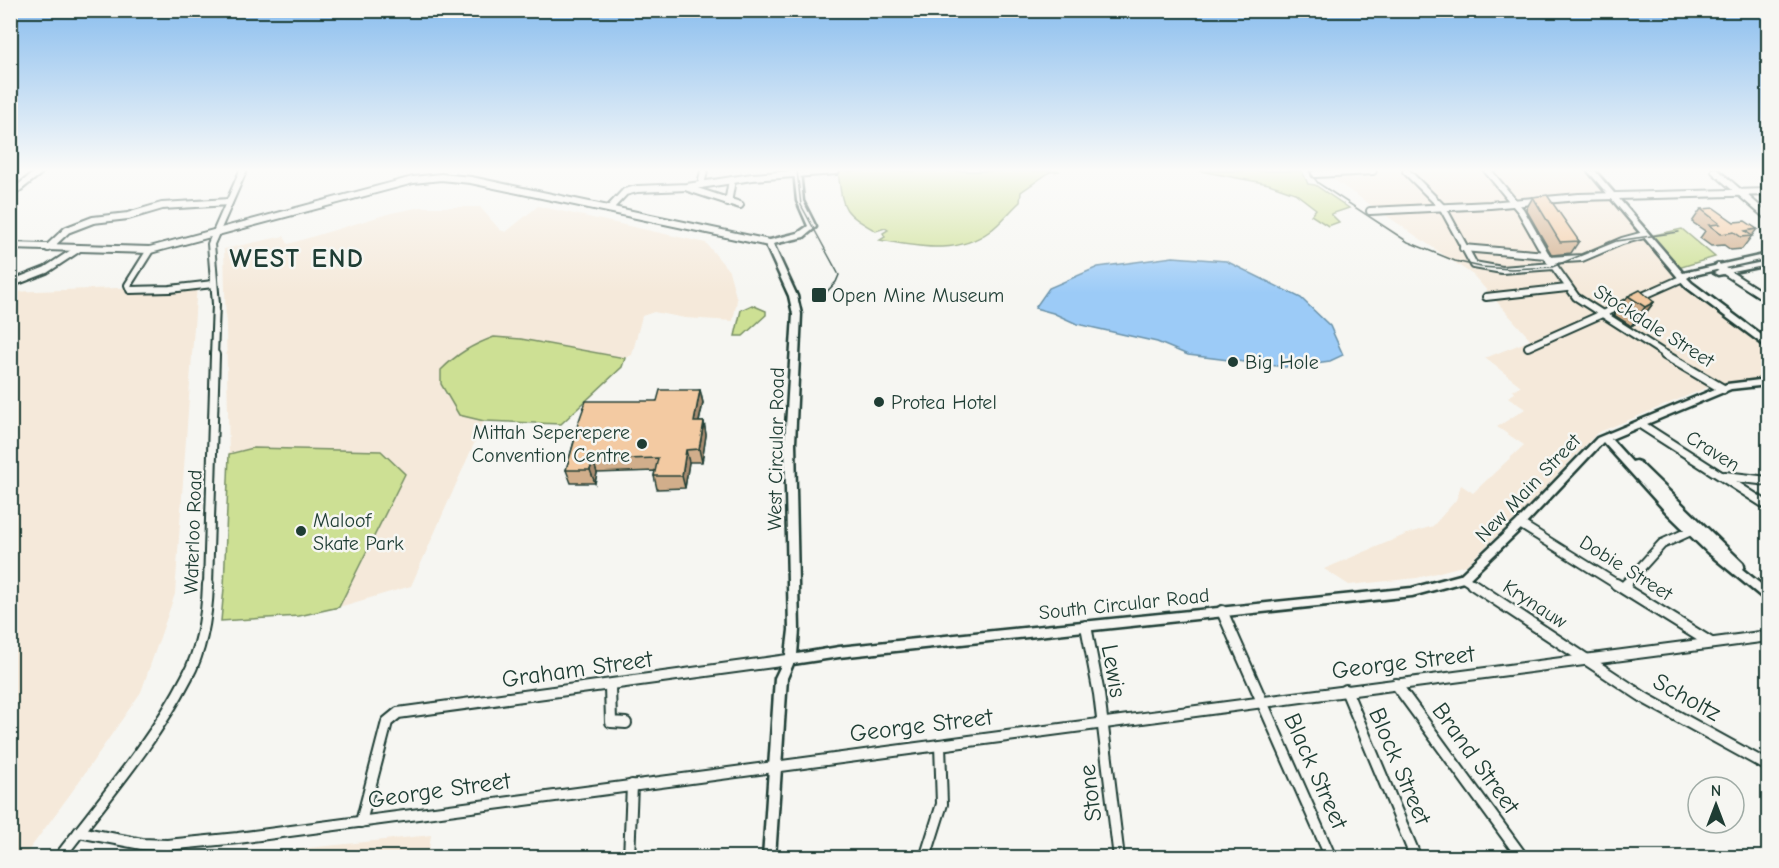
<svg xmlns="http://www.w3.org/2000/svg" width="1779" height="868" viewBox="0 0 1779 868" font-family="'Comic Neue',sans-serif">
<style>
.built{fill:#f5e9da}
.green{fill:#cde094;stroke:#768e64;stroke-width:1.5}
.water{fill:#9ccbf7;stroke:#6a92a9;stroke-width:1.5}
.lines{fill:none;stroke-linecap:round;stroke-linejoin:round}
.minor-far2-casing{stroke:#1f3d34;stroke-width:10}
.minor-far1-casing{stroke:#1f3d34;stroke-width:12}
.minor-casing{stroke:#1f3d34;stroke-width:14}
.tertiary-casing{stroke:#1f3d34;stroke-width:5}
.minor-far2{stroke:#f6f6f2;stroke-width:6}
.minor-far1{stroke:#f6f6f2;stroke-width:8}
.minor{stroke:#f6f6f2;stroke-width:10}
.tertiary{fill:#f6f6f2;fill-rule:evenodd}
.tram{stroke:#1f3d34;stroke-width:1.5}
.wall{fill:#d1ae8b;stroke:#1f3d34;stroke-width:1.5}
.shaded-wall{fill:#aa8d71;stroke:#1f3d34;stroke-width:1.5}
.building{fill:#f3caa2;stroke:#1f3d34;stroke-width:1.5}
.poi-dot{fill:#1f3d34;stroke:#f6f6f2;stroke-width:2}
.labels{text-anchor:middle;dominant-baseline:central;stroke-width:5;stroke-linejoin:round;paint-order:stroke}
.poi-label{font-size:20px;fill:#1f3d34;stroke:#f6f6f2;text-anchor:start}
.street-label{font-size:20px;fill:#1f3d34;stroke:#f6f6f2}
.near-street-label{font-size:24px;fill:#1f3d34;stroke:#f6f6f2}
.district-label{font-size:26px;font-weight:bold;letter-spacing:1.5px;fill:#1f3d34;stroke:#f6f6f2}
</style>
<rect width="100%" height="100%" fill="#f6f6f2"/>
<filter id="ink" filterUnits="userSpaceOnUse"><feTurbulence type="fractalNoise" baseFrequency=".0167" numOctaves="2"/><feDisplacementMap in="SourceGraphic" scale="12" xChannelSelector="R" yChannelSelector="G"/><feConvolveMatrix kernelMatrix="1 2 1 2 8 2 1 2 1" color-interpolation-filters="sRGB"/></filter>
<g filter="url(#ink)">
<g class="built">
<path d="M1316,171h272l53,65 49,53 78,58v31l-52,6 -119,49 -77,81 -54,51 -49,13 -68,7 -25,-16 83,-35 26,-8 23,-26 5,-15 12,8 51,-48 -27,-18 28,-18 -17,-12 7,-4 -2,-3 8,-4 -36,-28 46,-18 -58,-65 -146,-100z"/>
<path d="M538,206l168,37 23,28 8,29 -4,21 -48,-3 -31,-6 -12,4 -10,39 -7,3 -104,-19 -27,-2 -50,55 8,9 7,14 25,6 -73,165 -72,21 66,-133 -152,-26 -24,6 -5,-205 60,-13 4,8 103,-31 30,-6h59l20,23 6,2z"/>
<path d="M197,285l-22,309 -34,98 -70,101 -48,65 -13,-1v-565z"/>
<path d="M431,835l-3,22h-204z"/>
</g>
<g class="green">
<path d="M838,171h222l-10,1 -29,20 -1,10c-10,9 -19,21 -30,29 -35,25 -71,15 -110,9l5,-3 -2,-4 5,-3 -3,-2 -9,3c-35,-20 -33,-21 -38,-60z"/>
<path d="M1200,171h102l6,13 7,1 34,23 -18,6 8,8 -11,4 -17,-11 5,-6 -21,-16 -26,-9z"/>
<path d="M1682,229l33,28 -40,12 -30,-32z"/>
<path d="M752,305l14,6v4l-23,21h-8l6,-26z"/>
<path d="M494,337l27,2 104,19 -3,9 -61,57 -77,-3 -25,-6 -18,-31v-14c16,-16 31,-25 53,-33z"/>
<path d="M253,448l128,3 24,23 -66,133 -40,9 -78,5 3,-33 5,-134z"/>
</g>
<path class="water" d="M1173,257l53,4 75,37 29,28 13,29 -13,6 -45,6 -97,-12 -31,-13 -80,-18 -24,-11 -18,-5 14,-20 49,-21z"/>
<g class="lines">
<g class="minor-far2-casing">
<g id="minor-far2">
<path d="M1406,171l37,37 31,57 28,5 52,-4"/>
<path d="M1488,171l33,40 25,44 30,42 92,59"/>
<path d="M1715,171l53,46"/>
<path d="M1315,174l58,-3"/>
<path d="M701,185l3,-14"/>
<path d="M688,188l52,17"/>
<path d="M10,195l30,-24"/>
<path d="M728,203l4,-23"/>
<path d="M609,209l16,-17 12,-3 50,-2 65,-10 84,-6"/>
<path d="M1370,211l120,-6 89,-8 189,-5"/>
<path d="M10,246l140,4 263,-70 28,-3 30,3 298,63"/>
<path d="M48,248l19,-18 26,-10 35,-4 34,-10 67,-4"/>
<path d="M1463,248l83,7"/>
<path d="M150,250l-22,35 2,5 40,-1 43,-5"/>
<path d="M1549,260l33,-2 40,-17 22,-6"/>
<path d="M1718,267l50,32"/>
<path d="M10,284l36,-14 32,-21"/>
<path d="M1486,297l81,-9"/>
<path d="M1528,347l155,-69"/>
<path d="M214,356l2,-52 -5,-60 32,-73"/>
</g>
</g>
<g class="minor-far1-casing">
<g id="minor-far1">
<path d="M1665,355l58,34"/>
<path d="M1640,424l128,82"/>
<path d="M1725,476l43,5"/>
<path d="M1520,524l98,61"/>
<path d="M1463,578l11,7"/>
<path d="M208,585l7,-230"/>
<path d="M1625,585l37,-41 33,-15"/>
</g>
</g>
<g class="minor-casing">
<g id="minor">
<path d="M1472,584l174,115 122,67"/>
<path d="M1616,584l95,59"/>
<path d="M1624,587l3,-3"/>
<path d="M1222,611l109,247"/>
<path d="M1086,626l13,68 20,164"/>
<path d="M1396,684l127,174"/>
<path d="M610,686l1,36 15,1"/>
<path d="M1346,690l70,168"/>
<path d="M361,822l26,-100 11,-9 390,-53"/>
<path d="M79,832l63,12 25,1 71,-7c510,-70 1020,-135 1530,-202"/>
<path d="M59,858c44,-58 94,-115 128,-181 15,-28 20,-62 21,-93"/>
<path d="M629,858l3,-73"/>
<path d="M925,858l17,-54 -2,-59"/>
</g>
</g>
<g class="tertiary-casing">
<g id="tertiary">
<path d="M794,171h6l3,30 13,26 -12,10 -31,7 24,52 4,18 -6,129 4,187 -2,24 42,-7 573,-59 48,-13 57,-54 80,-83 130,-54 41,-5v6l-37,4 -120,50 21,23 4,-1 3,1 104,101 1,3 -2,3 26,21v10l-4,-1 -57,-47 -40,-39 -64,-71 -80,85 -56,54 -55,15 -573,61 -46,7 -6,14 -12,180h-12l12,-180 11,-23 3,-25 -4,-187 8,-129 -4,-18 -24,-53 1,-2 32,-8 10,-7 -11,-25z"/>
<path d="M1588,171h7l88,102 85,-19v4l-78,18 -3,2 5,5 76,57v7l-3,-1 -79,-59z"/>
<path d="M1768,261v4l-50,10 -4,-2 4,-2z"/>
</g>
</g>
<use href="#minor-far2" class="minor-far2"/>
<use href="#minor-far1" class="minor-far1"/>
<use href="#minor" class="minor"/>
<use href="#tertiary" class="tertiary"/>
<g class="tram">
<path d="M797,171l4,34 38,70 -3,7 -17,18"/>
<path d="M1309,171l9,12 90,59 47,19 26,6 30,2 41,-2 64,-26 63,-9"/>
</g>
</g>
<g class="wall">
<path d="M1533,197l46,44 -8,12 -19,2 -26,-46z"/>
<path d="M1701,209l33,13 23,7 -15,20 -11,1 -7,-5 -13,1 -11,-8 5,-7 -13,-9z"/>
<path d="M1628,296l26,6 -14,19 -9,5 -17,-11z"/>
<path d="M700,390l3,13 -4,19h5l2,13 -4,27h-13l-4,26 -28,1 -3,-13 1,-5 -58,2 -2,10h-24l-5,-13 9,-32 -1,-3 83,-34z"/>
</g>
<g class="shaded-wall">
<path d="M1654,302l-14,19 -9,5 14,-19z"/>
<path d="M700,390l3,13 -7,32 -2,-13z"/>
<path d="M704,422l2,13 -4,27 -3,-13z"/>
<path d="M686,450l3,12 -4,26 -3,-12z"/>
<path d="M593,460l4,13 -2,10 -5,-13z"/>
</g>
<g class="building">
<path d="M1547,195l32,46 -19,1 -27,-45z"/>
<path d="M1714,208l20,14 11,-1 12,8 -12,2 7,5 -11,1 -7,-5 -13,2 -12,-9 11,-1 -19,-15z"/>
<path d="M1640,290l14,12 -9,5 -17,-11z"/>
<path d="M660,390h40l-6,32h10l-5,27 -13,1 -4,26h-28l4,-18 -65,2 -3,10h-24l10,-35h-2l12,-34h71z"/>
</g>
</g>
<linearGradient id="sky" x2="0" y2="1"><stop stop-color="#89bdee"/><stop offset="0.58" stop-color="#fbfbf9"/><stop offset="1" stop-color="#fbfbf9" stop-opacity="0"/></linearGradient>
<rect width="1779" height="293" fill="url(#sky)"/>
<g class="poi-dot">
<rect x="811" y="287" width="16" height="16" rx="3"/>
<circle cx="1233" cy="362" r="6"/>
<circle cx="879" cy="402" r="6"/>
<circle cx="642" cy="444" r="6"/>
<circle cx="301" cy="531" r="6"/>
</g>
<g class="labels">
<g class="poi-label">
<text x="832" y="295">Open Mine Museum</text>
<text x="1245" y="362">Big Hole</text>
<text x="891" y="402">Protea Hotel</text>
<text x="630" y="432" text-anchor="end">Mittah Seperepere<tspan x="630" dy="23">Convention Centre</tspan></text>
<text x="313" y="520">Maloof<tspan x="313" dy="23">Skate Park</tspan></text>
</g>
<g class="street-label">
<text transform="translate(1654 326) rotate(32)">Stockdale Street</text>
<text transform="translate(776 449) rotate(-89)">West Circular Road</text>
<text transform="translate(1713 451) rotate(32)">Craven</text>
<text transform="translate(1528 488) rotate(-46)">New Main Street</text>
<text transform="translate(193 532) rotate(-88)">Waterloo Road</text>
<text transform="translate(1626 568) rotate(32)">Dobie Street</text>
<text transform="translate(1124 604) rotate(-6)">South Circular Road</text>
<text transform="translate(1535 604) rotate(33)">Krynauw</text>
</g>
<g class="near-street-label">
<text transform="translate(1403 662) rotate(-7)">George Street</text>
<text transform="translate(577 669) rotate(-8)">Graham Street</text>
<text transform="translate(1114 671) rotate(80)">Lewis</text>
<text transform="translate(1687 697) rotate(29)">Scholtz</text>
<text transform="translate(921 725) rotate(-7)">George Street</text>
<text transform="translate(1476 758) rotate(54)">Brand Street</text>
<text transform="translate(1400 766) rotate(67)">Block Street</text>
<text transform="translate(1316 771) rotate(66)">Black Street</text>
<text transform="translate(439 790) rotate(-8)">George Street</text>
<text transform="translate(1090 793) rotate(-97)">Stone</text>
</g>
<g class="district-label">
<text x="297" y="259">WEST END</text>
</g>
</g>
<rect width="1779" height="868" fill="none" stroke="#f6f6f2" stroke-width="36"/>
<rect x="18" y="18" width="1743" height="832" fill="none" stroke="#1f3d34" stroke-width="2" filter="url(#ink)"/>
<g transform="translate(1716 805)"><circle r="28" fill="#f6f6f2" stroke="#a0aca6" stroke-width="1.5"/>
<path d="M0-4.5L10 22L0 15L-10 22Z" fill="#1f3d34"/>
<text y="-9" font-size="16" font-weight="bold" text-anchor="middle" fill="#1f3d34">N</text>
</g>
</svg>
